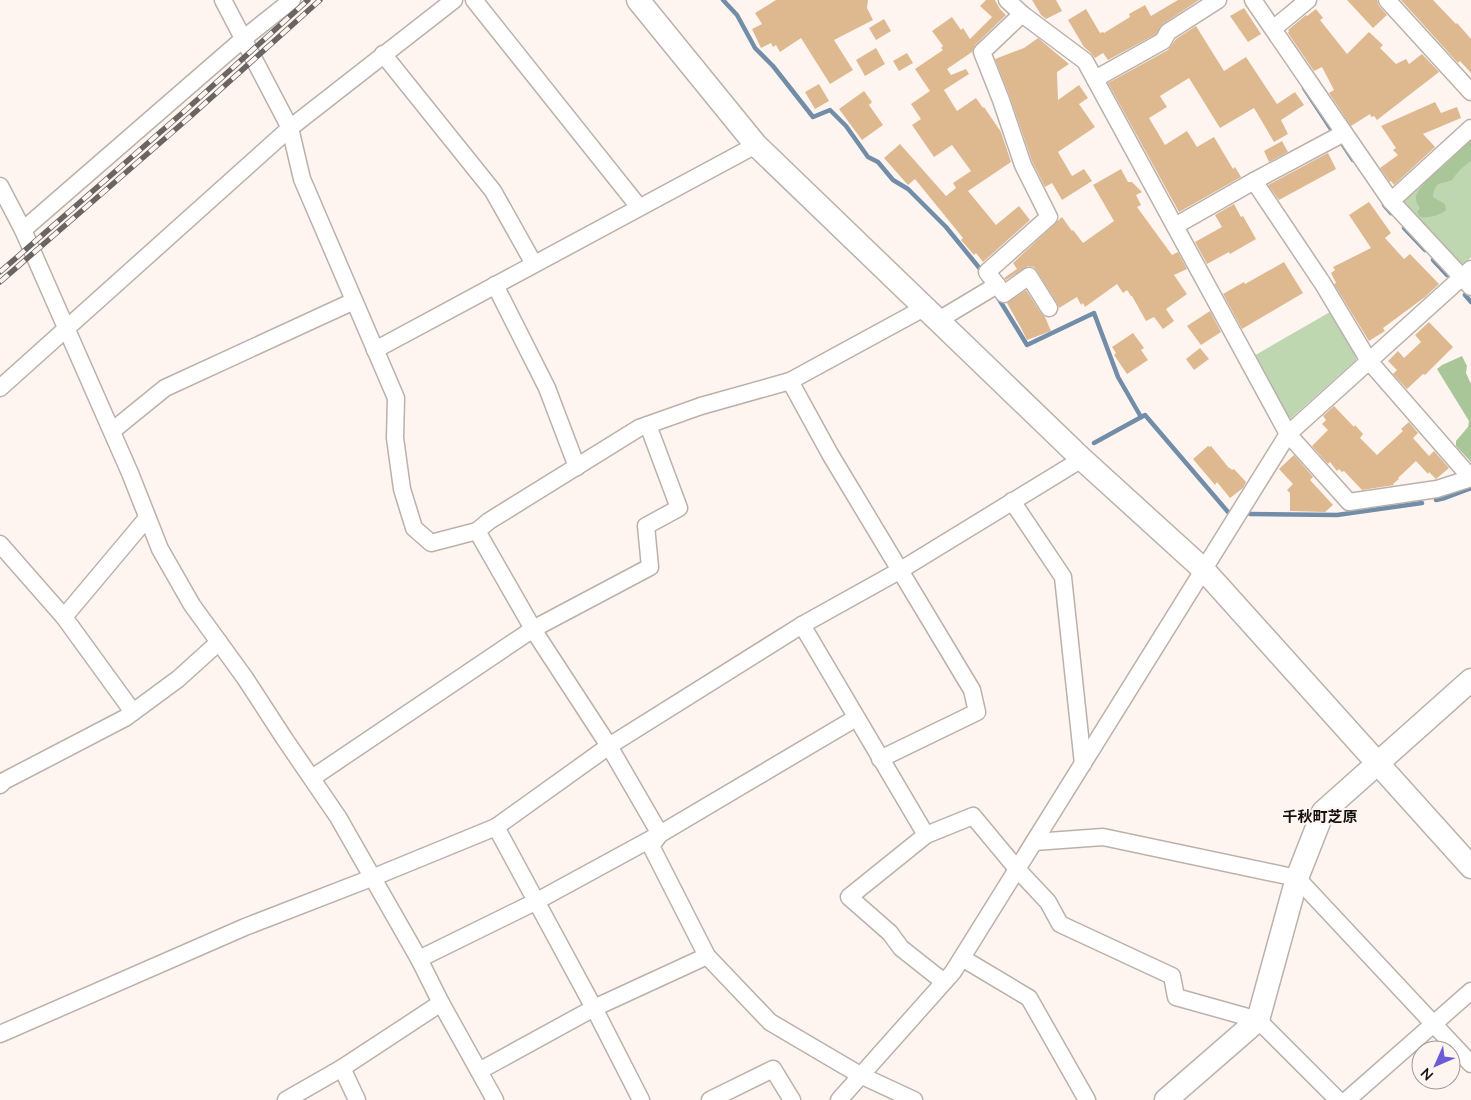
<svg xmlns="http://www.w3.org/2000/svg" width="1471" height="1100" viewBox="0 0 1471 1100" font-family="Lato,'Noto Sans JP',sans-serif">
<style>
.green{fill:#bed7b0}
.forest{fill:#a9c698}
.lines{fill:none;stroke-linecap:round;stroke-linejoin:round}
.stream{stroke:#718da8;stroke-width:4.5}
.building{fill:#deb98f}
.street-casing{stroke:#bbb1ab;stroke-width:19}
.secondary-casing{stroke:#bbb1ab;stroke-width:25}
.street{stroke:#fff;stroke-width:16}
.secondary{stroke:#fff;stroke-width:22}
.rail-casing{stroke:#6a6462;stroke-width:5.5}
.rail{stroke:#fef5f1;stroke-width:4;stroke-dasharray:11;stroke-linecap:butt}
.labels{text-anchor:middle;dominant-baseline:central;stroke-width:4;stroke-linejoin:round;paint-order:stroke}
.quarter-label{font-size:15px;font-weight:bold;fill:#151110;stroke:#fef5f1}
</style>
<rect width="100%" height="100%" fill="#fef5f1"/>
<g class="green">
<path d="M1471,136v121l-7,7 -11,-2 -50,-59 1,-6z"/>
<path d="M1330,312l26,42v6l-66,59 -6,-2 -32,-60z"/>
</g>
<g class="forest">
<path d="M1469,140h2v21c-5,3 -9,7 -13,11 0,0 -5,6 -5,7 -10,7 -18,-1 -20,18l12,7 1,6c-7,6 -17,8 -26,7l-3,-5 3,-4c-2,-3 -5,-7 -4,-12 2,-7 19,-25 26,-28z"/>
<path d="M1462,356l5,10 -1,7 5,11v78l-15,-16v-5l12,-14 1,-6 -32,-52 5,-4z"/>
</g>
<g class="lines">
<g class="stream">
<path d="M723,0l14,15 18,33 18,18 40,51 17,-7 16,16 22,31 10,5 15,18 15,9 38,38 35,43"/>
<path d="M1304,88l29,44"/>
<path d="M1341,142l12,18"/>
<path d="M1384,205l7,8"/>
<path d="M1404,228l21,22"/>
<path d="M1433,260l14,15"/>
<path d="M1465,295l6,7"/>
<path d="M997,296l30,49 67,-32 24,64 23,40"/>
<path d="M1094,443l51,-28 83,97"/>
<path d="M1436,500l9,-2 26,-10"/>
<path d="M1250,514l87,1 85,-12"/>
</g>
</g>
<g class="building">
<path d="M776,0h92l-1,8 6,12 -39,20 19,30 -23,14 -29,-46 -21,14 -4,-7 -3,2 -2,-4 -10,5 -9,-19 10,-5 -7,-11z"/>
<path d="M986,0h9l5,9 6,6 -31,30 -3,7 -25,17 4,6 15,-6 3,5 -25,16 13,21 19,-13 7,10 1,-1 17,25 10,30 -43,29 28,34 23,-19 11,14 -47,42 -7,-9 -2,2 -13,-15 2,-2 -48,-59 -7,6 -24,-27 16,-14 46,52 10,-8 -3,-5 18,-12 -19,-26 -18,12 -22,-32 9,-6 -10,-15 19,-13 -15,-22 28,-19 -2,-2 2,-2 -11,-15 20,-14 9,13 2,-2 7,11 22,-22 -12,-11z"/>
<path d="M1032,0h24l6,11 -16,8 -5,-4z"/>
<path d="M1178,0h21l-36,24 -7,10 -48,26 -5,-7 -8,5 -4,-5 -7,-6 -16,-27 18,-11 14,24 3,-1 1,1 26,-16 -1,-3 16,-9 6,11z"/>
<path d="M1347,0h30l2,6 8,9 -14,13z"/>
<path d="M1401,0h32l23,24 1,-1 14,16v34l-11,-12 -2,2z"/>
<path d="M1244,8l17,26 -13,8 -18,-26z"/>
<path d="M1316,9l7,9 -3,2 27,34 22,-22 14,13 -3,3 16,16 10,-5 3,5 13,-10 17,18 -62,48 -3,-4 -3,1 -1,-3 -19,12 -22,-33 5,-3 -12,-23 -8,4 -26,-38 1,-2 -1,-1 18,-15 1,1z"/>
<path d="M884,19l7,12 -15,9 -7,-12z"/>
<path d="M1196,26l28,45 22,-14 31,47 18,-12 9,13 -23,15 7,14 -14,8 -20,-34 -34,20 -31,-50 -29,18 7,11 -18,11 16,27 22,-14 10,16 17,-10 19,32 2,-2 6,10 -62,35 -71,-129 60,-33 8,-11z"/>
<path d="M1038,38l31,26 -12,8 1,28 21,-15 9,13 -9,6 16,23 -37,25 14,24 12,-7 8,12 -30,19 -10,-17 -7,4 -13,-26 -22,-64 -15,-38 29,-11z"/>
<path d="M876,48l9,16 -20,12 -9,-16z"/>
<path d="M907,53l6,10 -14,8 -6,-10z"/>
<path d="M819,84l10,17 -14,8 -10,-17z"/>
<path d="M864,91l8,11 -3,3 14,20 -21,15 -23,-31z"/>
<path d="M1435,102l6,11 16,-6 4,11 -38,16 12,13 -41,38 -3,-4 -1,1 -10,-14 18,-13 -5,-5 3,-2 -15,-22z"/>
<path d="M1282,141l6,11 -19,10 -5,-11z"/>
<path d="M1328,153l8,16 -57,31 -11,-15z"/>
<path d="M1121,169l7,13h4l10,10 -6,3 5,10 -4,2 35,48 6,-3 9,17 -13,6 13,19 -21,15 8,12 -11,8 -9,-12 -8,4 -14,-25h-1l-4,-6 -4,3 -6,-9 -32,23 -2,-4 -2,2 -4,-8 -18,11 -2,-5 -20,-32 -3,-4 -6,-1 -22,14 -2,-2 13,-9 -4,-6 49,-46 10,14 1,-1 10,13 31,-22 -21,-36z"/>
<path d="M1369,202l22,31 -6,5 19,21 6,-5 29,30 -14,13 -42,31 2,3 -16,10 -35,-57 2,-1 -5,-10 4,-3 -2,-3 38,-19 -22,-33z"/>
<path d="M1234,204l7,13 2,-1 13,23 -26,15 -1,-2 -22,12 -12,-22 27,-15 -7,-12z"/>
<path d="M1284,262l19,31 -61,36 -19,-35 21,-12 1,2z"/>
<path d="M1026,290l15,23 4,4 6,14 -24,9 -6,-12 -14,-25z"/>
<path d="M1210,311l11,21 -20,13 -14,-19z"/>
<path d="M1429,322l24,25 -28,28 -2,-1 -16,15 -14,-15 4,-4 -9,-9 10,-10 6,7 17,-16 -6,-7z"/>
<path d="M1133,333l11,15 -3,2 7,10 -21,14 -13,-19 2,-2 -4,-6z"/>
<path d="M1200,348l9,11 -15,11 -8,-11z"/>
<path d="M1334,406l20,21 1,-2 8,9 -3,4 17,17 26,-24 -2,-2 8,-7 9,11 -5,5 16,18 5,-5 15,17 -13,11 -7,-7 -1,2 -12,-13 -18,17 1,1 -6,5 1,1 -32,5 -18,-19 -2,1 -3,-3 -2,2 -7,-9 -2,2 -16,-18 16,-16 -6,-6 4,-4 -3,-4z"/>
<path d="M1208,446l2,1 1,-1 18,22h1l2,2 2,-1 12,13 -3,6 -13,10 -13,-16 -2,3 -22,-26z"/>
<path d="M1294,455l19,22 -3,3 23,25 -8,7 -35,-1v-18l-3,-3 6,-6 -14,-15z"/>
</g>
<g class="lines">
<g class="street-casing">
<g id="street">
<path d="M223,0l67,128 12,51 94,219 -1,40 7,51 12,39 17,15 46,-12"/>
<path d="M474,0l165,207"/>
<path d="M1007,0l15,14 63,47 203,373 61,68 88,-13 34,-11 -102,-117 -46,-77 -69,-103"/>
<path d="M1253,0l138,201 80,86"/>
<path d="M1387,0l84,92"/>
<path d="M1273,29l35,-29"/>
<path d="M383,54l110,137 41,73"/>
<path d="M1095,79l68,-38 5,-9 50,-32"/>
<path d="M0,186l23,44 107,243 30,76 32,56 53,73 39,60 54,79 81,142 22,44 54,97"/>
<path d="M1391,201l80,-73"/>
<path d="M1175,226l79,-45 90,-48"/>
<path d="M23,230l220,-191 49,-39"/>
<path d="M495,285l52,103 30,79"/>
<path d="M997,285l7,9 25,-18 20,32"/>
<path d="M937,321l60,-36 -10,-13 62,-55 -26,-52 -22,-65 -19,-48 40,-38"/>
<path d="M375,350l381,-205"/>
<path d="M790,381l40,73 142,236 5,22 -97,47"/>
<path d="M0,388l290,-260 164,-128"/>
<path d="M112,431l53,-43 189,-87"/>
<path d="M1012,501l51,76 20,187"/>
<path d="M0,544l64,73 69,95"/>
<path d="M64,617l83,-99"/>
<path d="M802,625l124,210"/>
<path d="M312,778l221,-149 117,-62 -4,-41 33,-18 -31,-83"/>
<path d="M0,785l4,-4 121,-63 53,-39 41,-37"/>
<path d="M496,827l98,181 47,92"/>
<path d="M1034,842l69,-5 194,41 174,186"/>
<path d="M962,958l67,40 58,102"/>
<path d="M419,959l118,-58 123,-67 196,-116"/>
<path d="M944,982l-43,-34 -11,-15 -41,-36 77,-62 47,-19 44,53 31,33 12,22 112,52 4,21 82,23 80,80"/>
<path d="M0,1034l245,-107 129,-50 122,-50 113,-81 193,-121 97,-54 183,-112"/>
<path d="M342,1068l15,32"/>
<path d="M479,1071l115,-63 113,-52"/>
<path d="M286,1100l56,-32 99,-65"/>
<path d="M710,1100l63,-31 19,31"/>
<path d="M839,1100l114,-128 335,-538 183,-165"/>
<path d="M914,1100l-54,-25 -90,-53 -63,-66 -56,-110 9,-12 -51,-88 -73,-112 -59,-103 12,-10 150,-93 62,-22 89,-25 134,-73"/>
<path d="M1347,1100l124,-109"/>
</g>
</g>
<g class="secondary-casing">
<g id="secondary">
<path d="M638,0l118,145 326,314 121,110 268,298"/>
<path d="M1166,1100l92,-80 39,-142 26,-66 148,-132"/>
</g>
</g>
<use href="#street" class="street"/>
<use href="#secondary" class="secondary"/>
<g class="rail-casing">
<g id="rail">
<path d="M0,272l188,-164 120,-108"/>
<path d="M0,282l192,-167 128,-115"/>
</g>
</g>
<use href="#rail" class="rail"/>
</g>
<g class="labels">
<g class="quarter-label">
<text x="1320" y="816">千秋町芝原</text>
</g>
</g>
<g transform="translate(1436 1065) rotate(225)"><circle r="24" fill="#fef5f1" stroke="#a19a97"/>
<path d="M0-4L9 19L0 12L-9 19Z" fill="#6c5bd5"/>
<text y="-8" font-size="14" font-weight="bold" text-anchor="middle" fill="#151110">N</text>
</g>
</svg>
